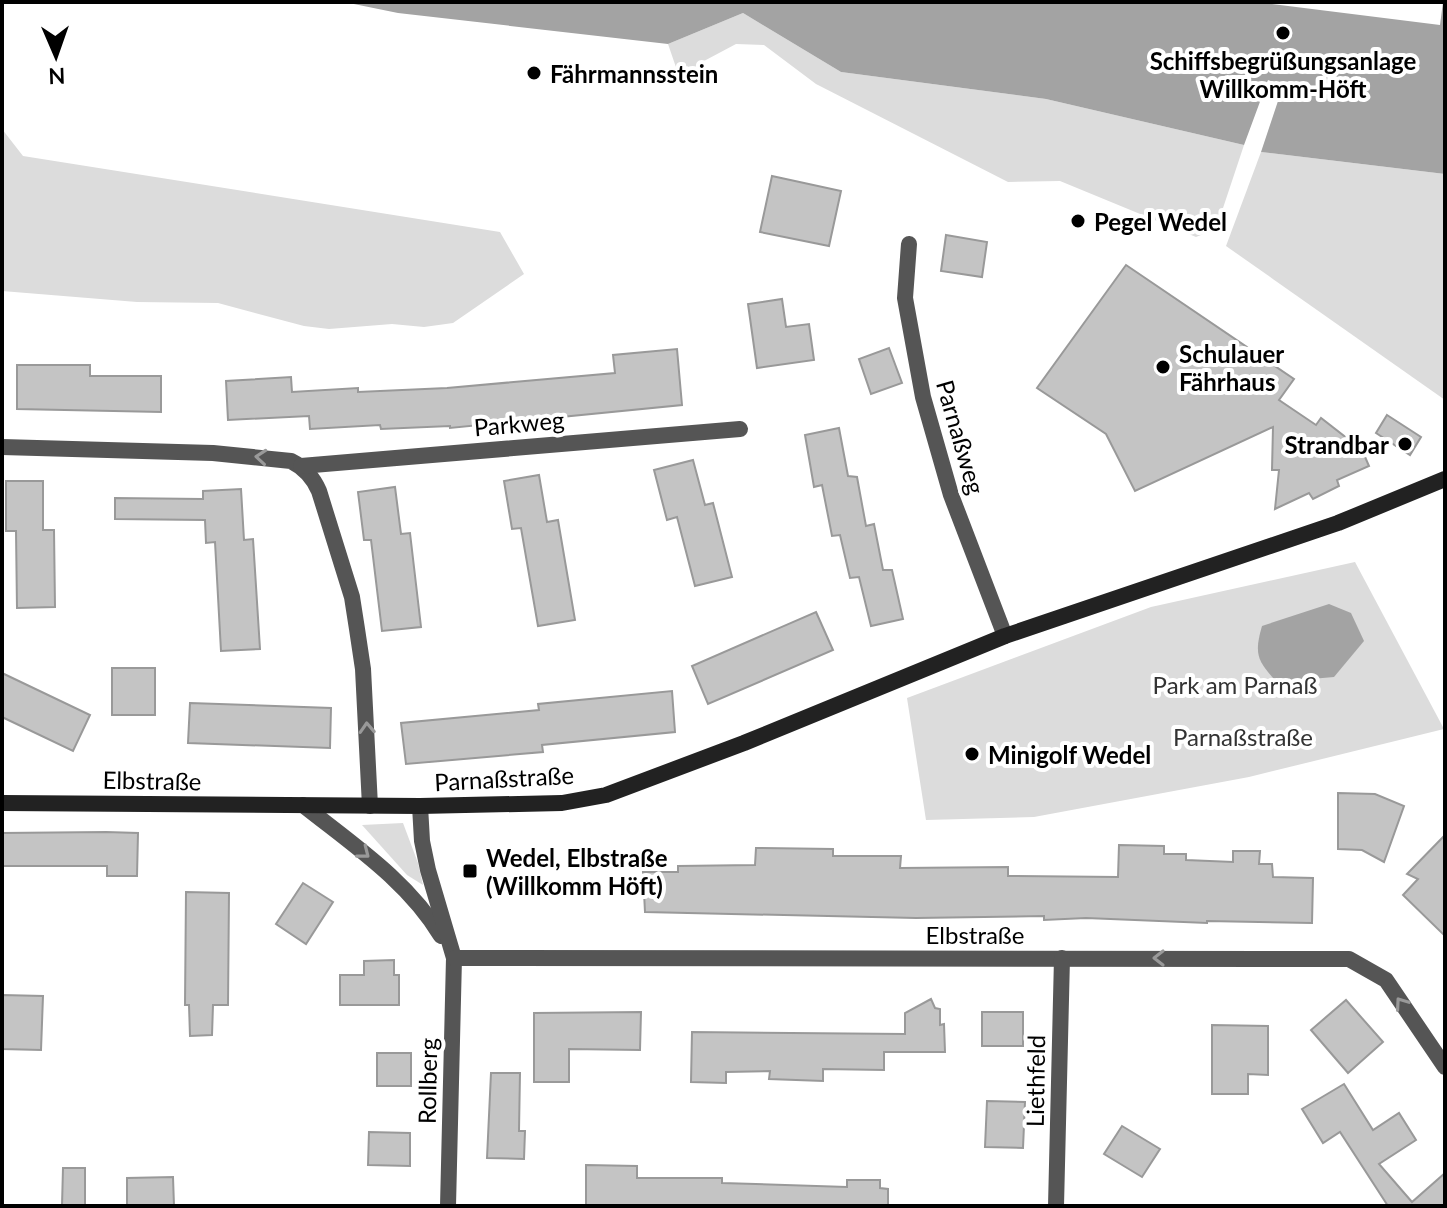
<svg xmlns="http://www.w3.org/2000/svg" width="1447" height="1208" viewBox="0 0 1447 1208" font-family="Lato,sans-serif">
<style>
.green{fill:#dcdcdc}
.water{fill:#a3a3a3}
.pier{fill:#fff}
.building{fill:#c4c4c4;stroke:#999;stroke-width:2}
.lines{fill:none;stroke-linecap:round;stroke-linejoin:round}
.street{stroke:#555;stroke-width:16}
.secondary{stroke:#222;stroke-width:16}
.oneway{stroke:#999}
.poi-dot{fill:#000;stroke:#fff;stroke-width:3}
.labels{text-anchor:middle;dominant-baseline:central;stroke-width:8;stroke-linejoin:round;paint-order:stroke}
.poi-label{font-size:24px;font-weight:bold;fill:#000;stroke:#fff;text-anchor:start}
.street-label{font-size:24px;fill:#000;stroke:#fff}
.park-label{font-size:24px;fill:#333;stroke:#fff}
</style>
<rect width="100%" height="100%" fill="#fff"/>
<g class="green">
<path d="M743,13l98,59 205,27 198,46 -28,84 -20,8 -136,-56 -52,1 -192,-98 -52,-39 -28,-1 -32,17 -24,18 -12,-35z"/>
<path d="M2,129l21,27 477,76 24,42 -71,49 -29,4 -32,-3 -63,5 -25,-3 -86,-23 -81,-1 -135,-11z"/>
<path d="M1261,152l184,22v226l-219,-154z"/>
<path d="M1355,562l89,167 -195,48 -215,40 -108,3 -19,-122 244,-91z"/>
<path d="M403,823l15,40 5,22 -16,-10 -45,-50z"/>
</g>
<g class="water">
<path d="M344,2h1101v172l-184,-22 22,-66 -15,-6 -24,65 -198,-46 -205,-27 -98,-59 -75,31 -270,-31z"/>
<path d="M1329,604l22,9 13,28 -30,36 -57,5c-20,-21 -23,-28 -15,-56z"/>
</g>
<path class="pier" d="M1255,2h188l-3,23z"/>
<g class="building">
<path d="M772,176l69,15 -12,55 -69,-14z"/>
<path d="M946,235l41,7 -5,35 -41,-6z"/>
<path d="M1126,265l168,114 -15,21 37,25 5,-7 41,32 7,16 -32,14 2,6 -26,13 -4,-6 -34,16 4,-39h-7l1,-43 -138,64 -29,-57 -69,-46z"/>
<path d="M782,299l4,28 23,-3 5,36 -57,8 -9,-64z"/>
<path d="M889,348l13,35 -31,11 -12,-35z"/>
<path d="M677,349l5,56 -232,23v-2l-69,3 -1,-4 -70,4 -1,-13 -81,4 -2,-39 65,-4 1,15 66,-4v4l89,-4 168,-15 -2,-18z"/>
<path d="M17,365h73v11h71v36l-144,-3z"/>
<path d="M1387,415l34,22 -11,18 -34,-22z"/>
<path d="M839,428l9,48 9,1 9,49 8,-2 9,46h9l11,49 -32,7 -12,-49 -9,1 -10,-43 -8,1 -10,-51 -8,2 -9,-52z"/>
<path d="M693,460l12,45 8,-2 19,74 -37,9 -18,-69 -10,3 -13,-50z"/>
<path d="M539,475l8,47 11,-2 17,100 -37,6 -17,-98 -9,1 -8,-48z"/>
<path d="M6,481h37v49h11l1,77 -38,1 -1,-77h-10z"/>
<path d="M395,487l6,47 9,-1 11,94 -39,4 -11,-91h-7l-6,-48z"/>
<path d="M241,489l3,51 9,-1 7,110 -39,2 -6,-109 -9,1 -1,-23 -90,-1v-21l88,1v-8z"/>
<path d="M816,612l17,38 -125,54 -16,-38z"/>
<rect x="112" y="668" width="43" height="47"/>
<path d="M2,673l88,42 -17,36 -71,-34z"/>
<path d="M672,691l3,41 -133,13 1,7 -137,12 -5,-41 138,-13 -1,-6z"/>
<path d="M190,703l141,5 -1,40 -142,-5z"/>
<path d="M1338,793l37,1 29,12 -20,56 -22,-12 -24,-1z"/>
<path d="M106,832l32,1 -1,43h-30v-10h-105v-33z"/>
<path d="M1445,835v101l-42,-41 15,-16 -11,-5z"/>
<path d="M1119,845l45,1v8h22v6l47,2v-11h27l-1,13h13l1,13 40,1 -1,45 -105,-2v2l-121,-5 -42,2v-4l-128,2 -271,-6 -2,-40h35v-6l77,-1 1,-17 77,1v7h68l-1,12 108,-1v9l110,1z"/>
<path d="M303,883l30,19 -27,42 -30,-20z"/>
<path d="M186,892l43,1 -1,112h-15l-1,30 -22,1 -1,-31h-4z"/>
<path d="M394,960v15h5v30h-59v-30h24v-14z"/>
<path d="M2,995l41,1 -2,54 -39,-1z"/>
<path d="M931,999l4,9 5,1v16l4,-1 1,28h-61v18l-61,-1v12l-54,-2 1,-8 -44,1v11l-35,-1 1,-50 213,2v-21z"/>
<path d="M1346,1000l37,42 -35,31 -37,-43z"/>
<path d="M641,1012l-1,38 -71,-1v33h-35v-69z"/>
<rect x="982" y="1012" width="41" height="34"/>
<path d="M1212,1025l56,1v49l-20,-1v20h-36z"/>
<rect x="377" y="1053" width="34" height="33"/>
<path d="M491,1073h29l-1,58h6l-1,28 -37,-1z"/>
<path d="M1344,1084l29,46 26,-17 17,27 -37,24 33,38 33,-29v33h-57l-48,-74 -17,11 -21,-34z"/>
<path d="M987,1101l38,1 -2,46 -38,-1z"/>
<path d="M1122,1126l38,23 -18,28 -38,-23z"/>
<path d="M369,1132l41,1v33l-42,-1z"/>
<path d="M586,1165l51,1v12h85v5l125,4v-7h33v8l8,1v17h-302z"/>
<path d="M63,1168h22v38h-23z"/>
<path d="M173,1177l1,29h-47v-28z"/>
</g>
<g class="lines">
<g class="street">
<path d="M909,244l-4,54 18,99 28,98 54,141"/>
<path d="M2,447l211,6 78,8c14,7 22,16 28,30l33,106 5,32 6,40 7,137"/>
<path d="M301,466l439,-37"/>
<path d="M303,805c49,39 105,76 138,131"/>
<path d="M420,806l2,35 6,29 26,88 -6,248"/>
<path d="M454,958l895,1 37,21 59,87"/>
<path d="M1056,1206l6,-248"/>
</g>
<path class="secondary" d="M2,803l418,3 142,-3 44,-8 138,-52 261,-107 333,-113 107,-44"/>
</g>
<defs><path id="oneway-chevron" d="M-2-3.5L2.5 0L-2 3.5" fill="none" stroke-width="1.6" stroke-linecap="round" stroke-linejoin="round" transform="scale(2)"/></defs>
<g class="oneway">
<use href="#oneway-chevron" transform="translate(261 457) rotate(-175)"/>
<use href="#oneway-chevron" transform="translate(367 728) rotate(-93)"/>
<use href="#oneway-chevron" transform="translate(364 853) rotate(38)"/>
<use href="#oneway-chevron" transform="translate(1159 958) rotate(-180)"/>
<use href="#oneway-chevron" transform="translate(1401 1003) rotate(-125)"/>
</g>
<g class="poi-dot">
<circle cx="1283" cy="33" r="8"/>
<circle cx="534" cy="73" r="8"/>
<circle cx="1078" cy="221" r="8"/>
<circle cx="1163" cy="367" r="8"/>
<circle cx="1405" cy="444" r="8"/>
<circle cx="972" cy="754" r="8"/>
<rect x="462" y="863" width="16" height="16" rx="4"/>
</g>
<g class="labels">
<g class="poi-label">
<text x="1283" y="60" text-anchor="middle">Schiffsbegrüßungsanlage<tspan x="1283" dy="28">Willkomm-Höft</tspan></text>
<text x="550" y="73">Fährmannsstein</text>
<text x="1094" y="221">Pegel Wedel</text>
<text x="1179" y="353">Schulauer<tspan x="1179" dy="28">Fährhaus</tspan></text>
<text x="1389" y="444" text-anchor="end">Strandbar</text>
<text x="988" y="754">Minigolf Wedel</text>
<text x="486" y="857">Wedel, Elbstraße<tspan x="486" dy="28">(Willkomm Höft)</tspan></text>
</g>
<g class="street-label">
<text transform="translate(519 423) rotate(-5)">Parkweg</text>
<text transform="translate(961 437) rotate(74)">Parnaßweg</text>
<text transform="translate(504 778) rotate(-3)">Parnaßstraße</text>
<text transform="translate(152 780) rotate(1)">Elbstraße</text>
<text x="975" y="934">Elbstraße</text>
<text transform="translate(427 1081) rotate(-89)">Rollberg</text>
<text transform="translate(1035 1081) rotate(-89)">Liethfeld</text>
</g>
<g class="park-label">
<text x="1235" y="684">Park am Parnaß</text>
<text x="1243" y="736">Parnaßstraße</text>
</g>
</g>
<rect width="1447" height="1208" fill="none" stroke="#000000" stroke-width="8"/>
<g transform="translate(56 56) rotate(178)" stroke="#ffffff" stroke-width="6" paint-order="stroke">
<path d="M0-6L14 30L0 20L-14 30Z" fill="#000000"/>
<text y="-12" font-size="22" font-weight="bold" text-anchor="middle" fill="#000000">N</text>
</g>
</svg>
